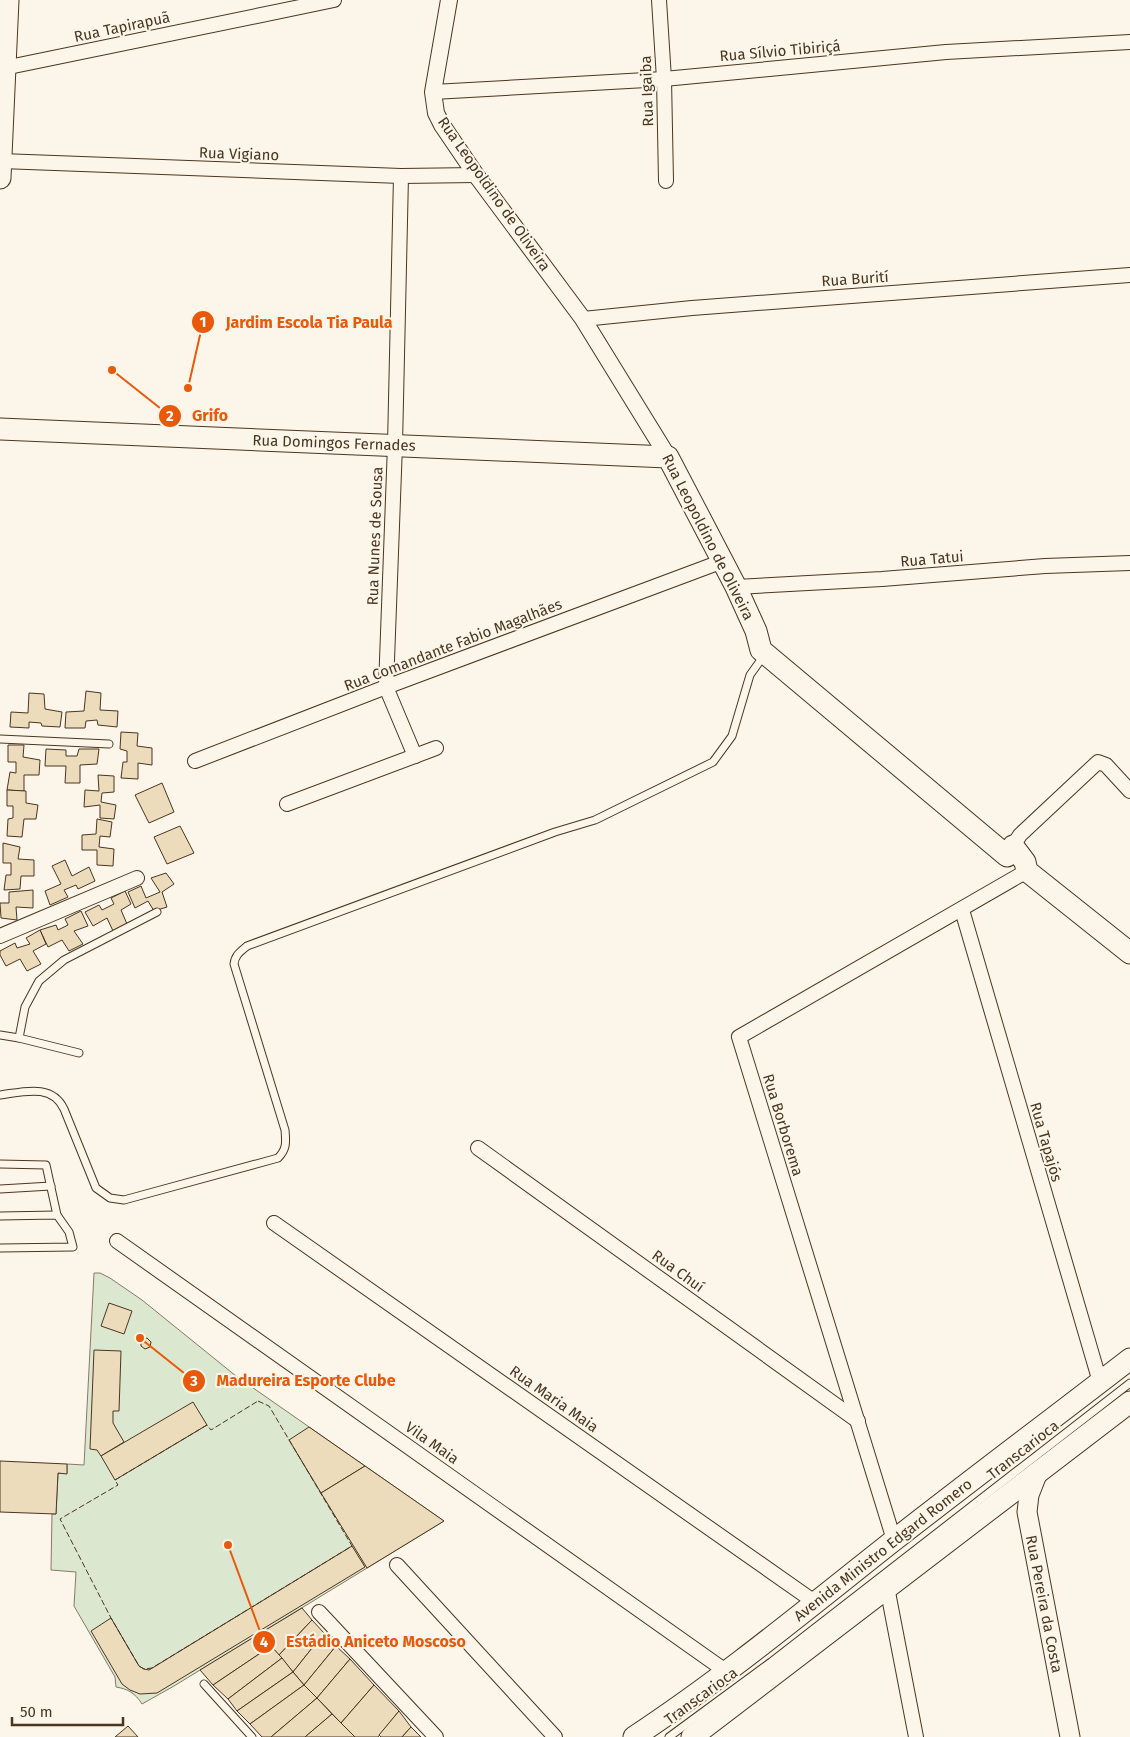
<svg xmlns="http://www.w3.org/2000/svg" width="1130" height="1737" viewBox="0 0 1130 1737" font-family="'Fira Sans',sans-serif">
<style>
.park{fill:#dce7d0;stroke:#887966}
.building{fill:#ecdcbc;stroke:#4a3520}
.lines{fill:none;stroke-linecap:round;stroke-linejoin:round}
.service-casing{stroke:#4a3520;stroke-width:9}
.minor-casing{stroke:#4a3520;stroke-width:16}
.tertiary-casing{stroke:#4a3520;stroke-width:18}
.secondary-casing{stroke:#4a3520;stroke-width:21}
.primary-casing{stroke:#4a3520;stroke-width:23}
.service{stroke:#fbf6e9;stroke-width:7}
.minor{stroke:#fbf6e9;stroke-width:14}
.tertiary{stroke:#fbf6e9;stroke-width:16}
.secondary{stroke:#fbf6e9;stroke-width:19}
.primary{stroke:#fbf6e9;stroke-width:21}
.fence{stroke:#4a3520;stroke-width:1;stroke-dasharray:6 2.5;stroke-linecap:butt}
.labels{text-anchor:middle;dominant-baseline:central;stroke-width:4;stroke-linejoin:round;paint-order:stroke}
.street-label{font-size:15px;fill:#4a3520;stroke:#fbf6e9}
.leader{fill:none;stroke:#e8590c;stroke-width:2}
.callout-dot{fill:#e8590c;stroke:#fbf6e9;stroke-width:2}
.mark-label{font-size:15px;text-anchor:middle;font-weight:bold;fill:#fff}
.callout-label{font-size:16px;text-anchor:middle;font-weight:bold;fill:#e8590c;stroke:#fbf6e9;stroke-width:4;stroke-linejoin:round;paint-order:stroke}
</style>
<rect width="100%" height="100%" fill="#fbf6e9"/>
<path class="park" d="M94,1273h6l10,5 32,22 94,76 208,145 -270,165 -32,18c-7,-11 -14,-15 -26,-17l-1,-10 -41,-71 2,-34 -25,-2 1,-56h4l2,-41h9v-9l17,1z"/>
<g class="building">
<path d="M86,691l15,2 -1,17 18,1 -1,16 -19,-2 -1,-5 -11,1 -1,7h-20l1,-16 18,-1z"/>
<path d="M29,693l15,1 1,15 17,3 -2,15 -18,-1 -1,-3 -12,-1v6l-19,-1 1,-15 17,1z"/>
<path d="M121,732l17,1 -1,13 15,2v17l-14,-2v16l-17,-1 2,-16h4v-11l-7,-2z"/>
<path d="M8,745h16l-1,12 17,3 -1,15h-15v16l-17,-1 3,-18 6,1v-11h-8z"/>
<path d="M46,749l20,1v6h11l2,-7h20l-2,15 -17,1v18h-15l1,-17h-21z"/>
<path d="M98,775l16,1v16l-12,1 -1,9 15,3 -2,14 -14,-1v-13l-16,2 1,-17 14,1z"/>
<path d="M162,783l12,29 -25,11 -14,-28z"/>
<path d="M7,790l19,1v12l12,2 -2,14h-12l-2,18 -15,-1 1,-17 5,-1v-12h-6z"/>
<path d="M97,819l15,3 -2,15 -10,-1 -1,11 15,2 -1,17 -16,-1v-15h-15v-15l14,-1z"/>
<path d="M180,826l14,27 -27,11 -13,-27z"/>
<path d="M3,843l17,4 -2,12 16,1v16h-13l-1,13 -16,1 2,-15h5v-12h-8z"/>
<path d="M65,860l7,16 17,-9 6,14 -17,8 -2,-4 -12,5 4,7 -18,8 -5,-14 16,-7 -9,-18z"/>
<path d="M166,873l8,11 -12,8 5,15 -13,4 -6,-10 -13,7 -7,-16 13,-6 5,12 14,-6 -9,-14z"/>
<path d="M33,890v18l-17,-1 1,13 -16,-2 -1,-15h9v-11z"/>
<path d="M125,891l6,13 -10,6 6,14 -14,7 -6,-13 -14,8 -8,-14 14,-7 3,5 12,-6 -3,-6z"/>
<path d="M81,911l7,15 -14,5 9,13 -14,7 -7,-11 -14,7 -8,-17 16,-5 2,5 10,-5 -3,-6z"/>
<path d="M40,930l6,14 -13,7 8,13 -14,7 -7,-12 -14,7 -6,-11v-4l15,-8 2,5 13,-4 -4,-6z"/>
<path d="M109,1303l23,8 -8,23 -23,-8z"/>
<path d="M147,1338l4,4 -1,5 -5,2 -4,-3v-6z"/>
<path d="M94,1350l27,1 -2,60h-6v12l11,19 -23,14 -4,-6 -7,-1z"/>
<path d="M193,1402l14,23 -92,55 -14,-24z"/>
<path d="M309,1427l56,39 -44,27 -32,-53z"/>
<path d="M0,1461l67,3v10l-9,-1 -2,41 -56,-2z"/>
<path d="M365,1466l79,55 -77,47 -46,-75z"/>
<path d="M352,1546l13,21 -208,126 -17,1 -10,-4 -8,-6 -31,-53 20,-13 28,48 5,3 5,1z"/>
<path d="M302,1608l10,12 -33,35 -20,-21z"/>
<path d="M312,1620l12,13 -31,39 -14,-17z"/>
<path d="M324,1633l12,13 -32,39 -11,-13z"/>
<path d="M259,1634l12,12 -58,39 -13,-15z"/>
<path d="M271,1646l11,12 -54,41 -15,-14z"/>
<path d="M336,1646l14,13 -33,39 -13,-13z"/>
<path d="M282,1658l11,14 -56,39 -9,-12z"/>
<path d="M350,1659l24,26 -33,38 -24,-25z"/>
<path d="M293,1672l11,13 -54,39 -13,-13z"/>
<path d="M304,1685l13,13 -46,39h-9l-12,-13z"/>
<path d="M374,1685l25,26 -21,26h-23l-14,-14z"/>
<path d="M317,1698l15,16 -27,23h-34z"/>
<path d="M399,1711l12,16 -9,10h-21l-2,-2z"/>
<path d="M332,1714l23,23h-50z"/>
<path d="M128,1726l10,11h-23z"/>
<path d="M411,1727l10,10h-19z"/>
</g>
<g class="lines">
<g class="service-casing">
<g id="service">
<path d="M0,739l109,5"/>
<path d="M0,1035l19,3 60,15"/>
<path d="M19,1038l6,-31 14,-26 25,-21 93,-48"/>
<path d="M0,1095c23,-3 52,-12 64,14l32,79 14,10 14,2 154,-42c9,-9 8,-16 7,-28l-51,-166c1,-9 6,-12 13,-18l308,-114 40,-12 118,-58 19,-26 18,-61 10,-14v-8"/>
<path d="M0,1164l46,1 11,50"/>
<path d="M0,1189l51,-3"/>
<path d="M0,1216l57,-1 12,17 4,15 -73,1"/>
<path d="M204,1684l48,53"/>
<path d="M669,1737l102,-75 359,-279"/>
</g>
</g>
<g class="minor-casing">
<g id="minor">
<path d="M659,0l5,79 2,102"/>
<path d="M4,68l330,-68"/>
<path d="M433,92l231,-13 282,-27 184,-10"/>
<path d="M1,161l400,15 75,-1"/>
<path d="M401,176l-6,269 -9,242 29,69"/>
<path d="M583,319l109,-11 438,-33"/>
<path d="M736,587l146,-8 163,-13 85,-3"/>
<path d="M195,761l191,-74 337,-126"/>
<path d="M287,804l149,-56"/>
<path d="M1013,846l7,-11 78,-73 8,3 24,26"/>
<path d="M962,910l138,472"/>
<path d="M0,936l137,-58"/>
<path d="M478,1148l380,273"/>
<path d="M274,1223l542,380"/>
<path d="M117,1241l610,431"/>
<path d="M894,1540l-155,-503 288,-166"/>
<path d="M397,1565l158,172"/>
<path d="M887,1587l29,150"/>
<path d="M319,1612l117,125"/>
</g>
</g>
<g class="tertiary-casing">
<path id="tertiary" d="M449,0l-16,92 3,21 6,12 34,50 107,144 85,138"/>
</g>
<g class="secondary-casing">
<path id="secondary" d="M1038,1472l-9,23 -2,17 43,225"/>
</g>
<g class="primary-casing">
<g id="primary">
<path d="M0,178l8,-178"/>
<path d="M0,429l668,28 68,130 20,44 5,19 246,206 6,-10 12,16 2,9 103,82"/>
<path d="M634,1737c91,-60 174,-129 259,-196 78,-61 158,-121 237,-182"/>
<path d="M692,1737l438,-335"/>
</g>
</g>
<use href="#service" class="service"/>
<use href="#minor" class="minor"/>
<use href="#tertiary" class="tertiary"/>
<use href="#secondary" class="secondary"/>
<use href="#primary" class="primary"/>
<path class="fence" d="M258,1401l11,5 83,140 -200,122 -8,1 -5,-3 -28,-48 -51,-99 58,-34 -3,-5 92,-55 4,5z"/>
</g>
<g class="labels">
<g class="street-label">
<text transform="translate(122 27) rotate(-12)">Rua Tapirapuã</text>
<text transform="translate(780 51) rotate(-5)">Rua Sílvio Tibiriçá</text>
<text transform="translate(647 91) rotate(-92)">Rua Igaiba</text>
<text transform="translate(239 154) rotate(2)">Rua Vigiano</text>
<text transform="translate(494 194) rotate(55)">Rua Leopoldino de Oliveira</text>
<text transform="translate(855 279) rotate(-4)">Rua Burití</text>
<text transform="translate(334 443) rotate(2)">Rua Domingos Fernades</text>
<text transform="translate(375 536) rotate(-88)">Rua Nunes de Sousa</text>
<text transform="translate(708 537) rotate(63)">Rua Leopoldino de Oliveira</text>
<text transform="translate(932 559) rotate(-5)">Rua Tatui</text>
<text transform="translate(453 645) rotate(-21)">Rua Comandante Fabio Magalhães</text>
<text transform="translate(783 1125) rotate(73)">Rua Borborema</text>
<text transform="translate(1046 1142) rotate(74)">Rua Tapajós</text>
<text transform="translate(678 1271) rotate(36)">Rua Chuí</text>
<text transform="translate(554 1399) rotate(35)">Rua Maria Maia</text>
<text transform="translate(432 1443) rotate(35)">Vila Maia</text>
<text transform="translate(1023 1450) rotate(-38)">Transcarioca</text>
<text transform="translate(883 1550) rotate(-38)">Avenida Ministro Edgard Romero</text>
<text transform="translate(1044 1604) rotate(79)">Rua Pereira da Costa</text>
<text transform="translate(701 1696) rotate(-36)">Transcarioca</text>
</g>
</g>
<path class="leader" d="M188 388L203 322M112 370L170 416M140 1338L194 1381M228 1545L264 1642"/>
<g class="callout-dot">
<circle cx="188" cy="388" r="5"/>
<circle cx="112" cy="370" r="5"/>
<circle cx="140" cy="1338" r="5"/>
<circle cx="228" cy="1545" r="5"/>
<circle cx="203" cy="322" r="12"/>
<circle cx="170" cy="416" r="12"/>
<circle cx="194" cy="1381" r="12"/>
<circle cx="264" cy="1642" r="12"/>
</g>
<g class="mark-label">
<text x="203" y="327">1</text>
<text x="170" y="421">2</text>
<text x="194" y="1386">3</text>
<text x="264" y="1647">4</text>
</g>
<g class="callout-label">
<text x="309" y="328">Jardim Escola Tia Paula</text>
<text x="210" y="421">Grifo</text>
<text x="306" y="1386">Madureira Esporte Clube</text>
<text x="376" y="1647">Estádio Aniceto Moscoso</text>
</g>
<path d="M12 1717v8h111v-8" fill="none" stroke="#4a3520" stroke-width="2.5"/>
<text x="20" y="1717" font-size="15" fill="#4a3520" stroke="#fbf6e9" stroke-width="4" paint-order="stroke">50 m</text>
</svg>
